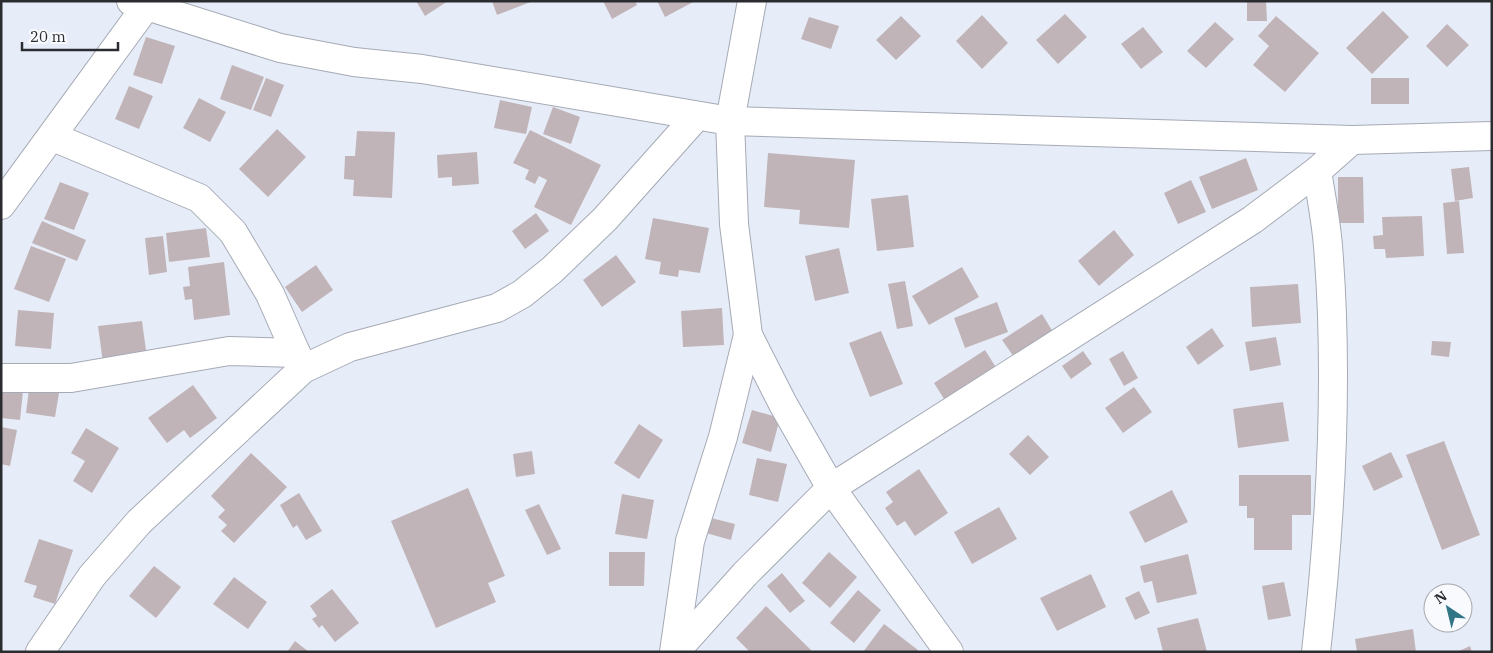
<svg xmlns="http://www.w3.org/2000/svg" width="1493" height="653" viewBox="0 0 1493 653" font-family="'IBM Plex Serif',serif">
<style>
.building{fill:#c1b4b8}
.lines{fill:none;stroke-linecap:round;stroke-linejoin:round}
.minor-casing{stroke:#a5aab5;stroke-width:30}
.minor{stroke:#fff;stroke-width:28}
</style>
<rect width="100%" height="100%" fill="#e7edf8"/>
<g class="building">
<path d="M416,1h32l-23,15z"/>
<path d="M492,1h41l-36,14z"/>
<path d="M603,1h32l2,4 -25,14z"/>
<path d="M657,1h38l-30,16z"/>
<path d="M1247,1h19l1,20h-20z"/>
<path d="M1383,11l26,26 -37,37 -26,-26z"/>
<path d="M1065,14l22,23 -29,27 -22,-24z"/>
<path d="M982,15l26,28 -26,26 -26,-28z"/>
<path d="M901,16l20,20 -25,24 -20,-20z"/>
<path d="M1276,16l43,37 -34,39 -32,-27 16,-19 -11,-10z"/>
<path d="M809,17l30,9 -8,23 -30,-10z"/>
<path d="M1215,22l19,17 -28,29 -19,-17z"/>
<path d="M1447,24l22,21 -22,22 -21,-21z"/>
<path d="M1143,27l20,25 -22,17 -20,-25z"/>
<path d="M146,37l29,9 -13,38 -29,-9z"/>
<path d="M232,65l32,12 -13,33 -31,-11z"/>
<path d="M266,78l18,7 -13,32 -18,-7z"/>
<rect x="1371" y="78" width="38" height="26"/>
<path d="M129,86l24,10 -14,33 -24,-10z"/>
<path d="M199,98l27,14 -16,30 -27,-14z"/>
<path d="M500,100l32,7 -6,27 -32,-6z"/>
<path d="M553,107l27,10 -9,27 -28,-10z"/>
<path d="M277,129l29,28 -38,40 -29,-28z"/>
<path d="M530,130l71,35 -30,60 -37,-18 13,-27 -8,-4 -4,8 -10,-5 4,-9 -16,-7z"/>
<path d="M357,131l38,1 -3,66 -39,-2 1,-16 -10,-1 1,-23h10z"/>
<path d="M477,152l2,32 -27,2v-9l-14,1 -1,-23z"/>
<path d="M768,153l87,7 -6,68 -50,-4 1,-14 -36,-3z"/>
<path d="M1246,158l12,32 -46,19 -13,-32z"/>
<path d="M1469,167l4,31 -18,3 -4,-32z"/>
<path d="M1338,177h25l1,46h-26z"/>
<path d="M1191,180l15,32 -28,12 -14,-31z"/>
<path d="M60,182l29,11 -15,37 -30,-11z"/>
<path d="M908,195l6,52 -37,4 -6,-52z"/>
<path d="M1459,201l5,52 -17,1 -4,-51z"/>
<path d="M536,213l13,18 -24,18 -13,-18z"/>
<path d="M1422,216l2,40 -38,2 -1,-9h-11l-1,-13 10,-1 -1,-18z"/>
<path d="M653,218l56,10 -9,45 -21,-3 -1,7 -19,-3 2,-12 -16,-3z"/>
<path d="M42,221l44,19 -9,21 -45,-18z"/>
<path d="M206,228l4,29 -41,5 -3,-29z"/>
<path d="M1114,230l20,25 -35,31 -21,-25z"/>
<path d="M163,236l4,36 -18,3 -4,-37z"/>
<path d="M31,246l35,13 -17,43 -35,-13z"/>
<path d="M839,248l10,45 -34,8 -10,-45z"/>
<path d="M616,255l20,27 -34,25 -19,-27z"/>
<path d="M224,262l6,53 -36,5 -2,-21 -7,1 -2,-13 7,-1 -2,-19z"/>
<path d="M316,265l17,25 -31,22 -17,-25z"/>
<path d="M962,267l17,30 -50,28 -17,-29z"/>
<path d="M905,281l8,45 -16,3 -9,-45z"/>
<path d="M1298,284l3,39 -49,4 -2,-40z"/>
<path d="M997,302l11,30 -43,16 -11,-30z"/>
<path d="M722,308l2,37 -41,2 -2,-36z"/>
<path d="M18,310l36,3 -3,36 -36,-3z"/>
<path d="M1042,314l11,18 -39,25 -12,-17z"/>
<path d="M142,321l5,37 -44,5 -5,-37z"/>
<path d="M1212,328l12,18 -26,19 -12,-18z"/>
<path d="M881,331l22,53 -33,13 -21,-54z"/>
<path d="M1276,337l5,28 -31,6 -5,-29z"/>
<path d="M1432,341l19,1 -2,15 -18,-2z"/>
<path d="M985,350l12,19 -51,33 -12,-19z"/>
<path d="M1083,351l9,13 -21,15 -9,-13z"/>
<path d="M1123,351l15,27 -14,8 -15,-27z"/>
<path d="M193,385l24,33 -27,20 -6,-8 -17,13 -19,-25z"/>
<path d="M1134,387l18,25 -29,21 -18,-25z"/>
<path d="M1,389l22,2 -3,29 -19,-2z"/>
<path d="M29,389l30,4 -4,24 -29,-4z"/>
<path d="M1283,402l6,39 -51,7 -5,-39z"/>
<path d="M752,410l28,8 -9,34 -29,-9z"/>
<path d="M639,424l24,16 -24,39 -25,-16z"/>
<path d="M1,427l16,3 -7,36 -9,-2z"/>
<path d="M86,428l33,20 -27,45 -19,-12 12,-20 -14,-8z"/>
<path d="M1028,435l21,22 -19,18 -21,-21z"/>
<path d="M1444,441l36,94 -38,15 -36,-95z"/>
<path d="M532,451l3,23 -19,3 -3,-23z"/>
<path d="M1391,452l12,25 -29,14 -12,-25z"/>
<path d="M251,453l36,34 -53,56 -13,-12 6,-6 -9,-8 7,-7 -14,-14z"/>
<path d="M757,458l30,6 -9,38 -29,-7z"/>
<path d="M919,469l29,44 -33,23 -10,-15 -8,5 -12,-18 8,-6 -7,-10z"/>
<path d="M1239,475h72v40h-19v35h-38v-32h-7v-12h-8z"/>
<path d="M468,488l37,88 -17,7 8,19 -60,26 -45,-107z"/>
<path d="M1172,490l16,32 -43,21 -16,-31z"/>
<path d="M299,493l23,38 -16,9 -9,-15 -4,3 -13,-23z"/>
<path d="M622,494l32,6 -7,39 -32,-5z"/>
<path d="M539,504l22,45 -14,6 -22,-45z"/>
<path d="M999,507l18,32 -45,25 -18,-32z"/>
<path d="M711,518l24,6 -4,16 -25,-7z"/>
<path d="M39,539l34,11 -18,54 -22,-7 4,-11 -13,-4z"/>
<path d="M609,552h36l-1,34h-35z"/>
<path d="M829,552l28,25 -27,31 -28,-25z"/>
<path d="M1188,554l9,40 -40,9 -5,-22 -8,2 -4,-17z"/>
<path d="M154,566l27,21 -25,31 -27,-22z"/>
<path d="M782,573l23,28 -15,12 -23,-27z"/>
<path d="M1091,574l15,33 -49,24 -17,-33z"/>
<path d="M234,577l33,25 -19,27 -35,-25z"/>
<path d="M1284,582l7,34 -23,4 -6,-34z"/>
<path d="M332,589l27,34 -24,19 -13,-17 -3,3 -7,-9 5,-3 -7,-10z"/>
<path d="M858,590l23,20 -27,33 -24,-20z"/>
<path d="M1139,591l11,22 -15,7 -10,-22z"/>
<path d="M766,606l45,44 -2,2h-59l-14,-14z"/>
<path d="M1198,618l9,34h-44l-6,-24z"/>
<path d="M884,624l34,26 -2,2h-53z"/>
<path d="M1413,629l3,23h-59l-2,-13z"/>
<path d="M295,641l14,11h-22z"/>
<path d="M1470,646l2,6h-15z"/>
</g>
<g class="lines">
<g class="minor-casing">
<g id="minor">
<path d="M131,1l149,47 74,14 68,7 308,52 622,19 140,-4"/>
<path d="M752,1l-22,120 4,103 14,111 35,69 48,84 118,164"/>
<path d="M53,137l146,61 34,34 37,62 33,75"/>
<path d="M1,205l149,-204"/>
<path d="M1,378h70l158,-27 67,2"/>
<path d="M40,652l52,-76 47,-54 164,-153 47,-22 147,-39 25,-14 30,-24 53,-51 91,-102"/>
<path d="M674,652l16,-111 33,-104 25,-102"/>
<path d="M675,652l70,-78 86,-86 421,-268 65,-49 35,-31"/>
<path d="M1316,652c15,-133 23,-272 12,-406 -2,-25 -7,-50 -11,-75"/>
</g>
</g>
<use href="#minor" class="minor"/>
</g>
<rect width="1493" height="653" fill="none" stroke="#2a2c30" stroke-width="5"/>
<g transform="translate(1448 608) rotate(325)"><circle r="24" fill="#f8fafe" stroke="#a6a8ac"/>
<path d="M0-4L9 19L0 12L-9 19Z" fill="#327586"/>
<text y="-8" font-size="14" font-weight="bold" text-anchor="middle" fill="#2a2c30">N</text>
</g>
<path d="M22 42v8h96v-8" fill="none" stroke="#2a2c30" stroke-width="2.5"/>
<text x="30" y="42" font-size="15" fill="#2a2c30" stroke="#f8fafe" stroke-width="4" paint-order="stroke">20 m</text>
</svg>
